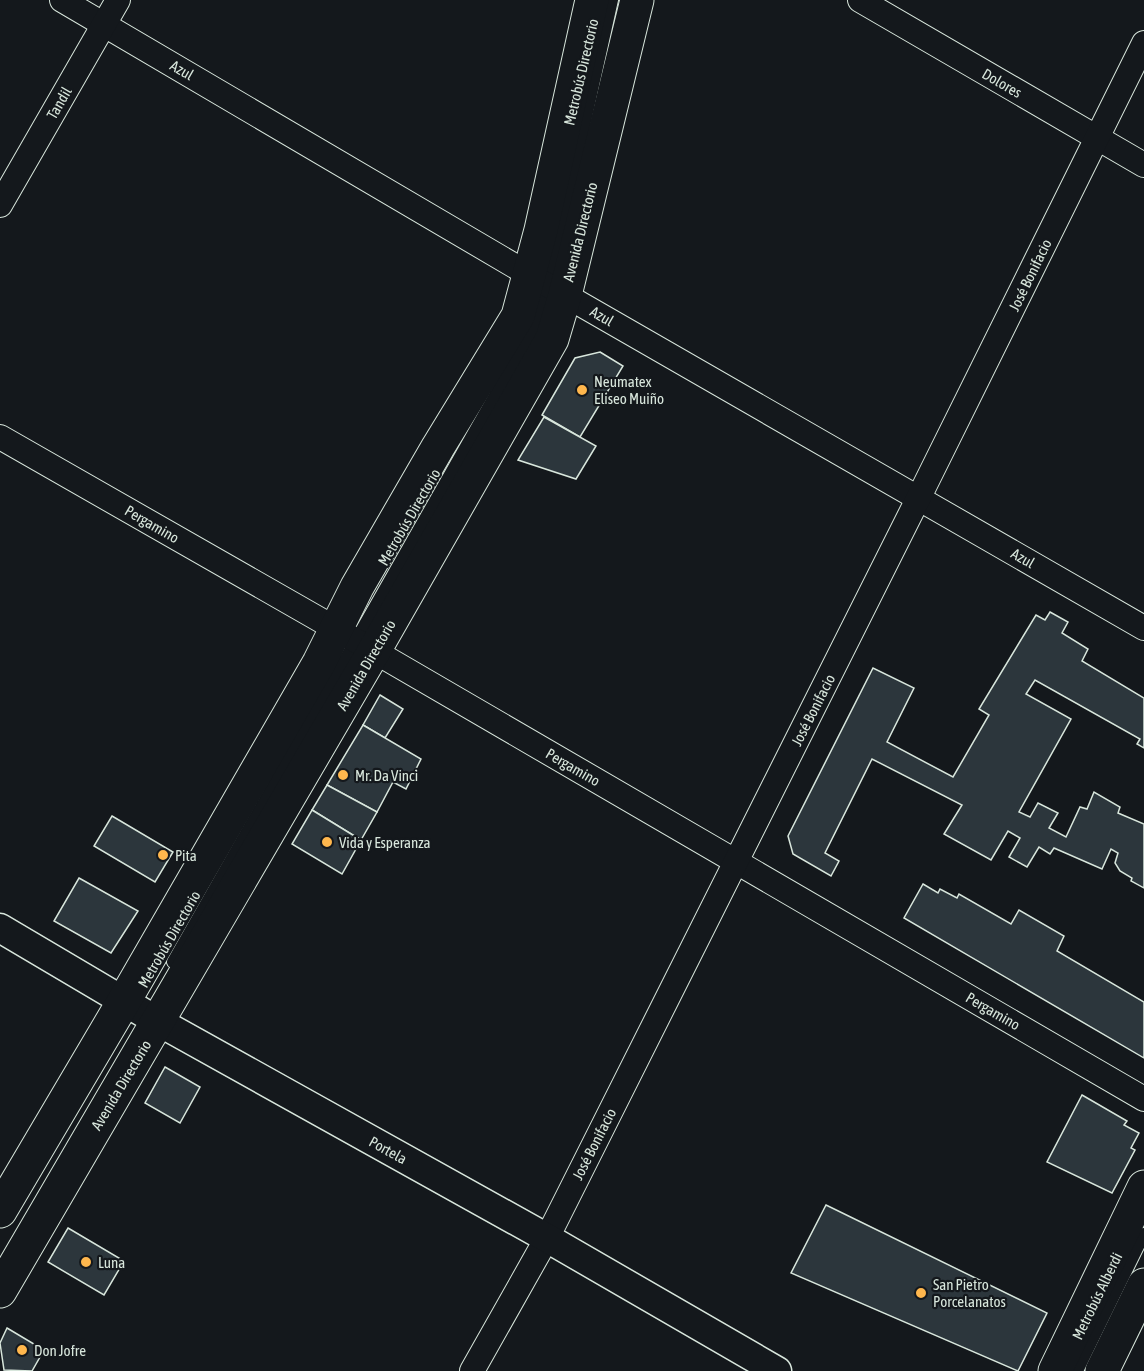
<svg xmlns="http://www.w3.org/2000/svg" width="1144" height="1371" viewBox="0 0 1144 1371" font-family="'Asap Condensed',sans-serif">
<style>
.building{fill:#2c363c;stroke:#d8e6dc;stroke-width:1.5}
.lines{fill:none;stroke-linecap:round;stroke-linejoin:round}
.service-casing{stroke:#d8e6dc;stroke-width:14}
.minor-casing{stroke:#d8e6dc;stroke-width:26}
.tertiary-casing{stroke:#d8e6dc;stroke-width:31}
.primary-casing{stroke:#d8e6dc;stroke-width:35}
.service{stroke:#14181c;stroke-width:12}
.minor{stroke:#14181c;stroke-width:24}
.tertiary{stroke:#14181c;stroke-width:28}
.primary{stroke:#14181c;stroke-width:33}
.poi-dot{fill:#ffb74d;stroke:#14181c;stroke-width:2}
.labels{text-anchor:middle;dominant-baseline:central;stroke-width:4.5;stroke-linejoin:round;paint-order:stroke}
.street-label{font-size:15px;fill:#d8e6dc;stroke:#14181c}
.poi-label{font-size:15px;fill:#d8e6dc;stroke:#14181c;text-anchor:start}
</style>
<rect width="100%" height="100%" fill="#14181c"/>
<g class="building">
<path d="M600,352l23,14 -43,71 -38,-22 33,-57z"/>
<path d="M544,417l52,29 -20,33 -58,-19z"/>
<path d="M1050,612l18,10 -6,11 26,16 -6,12 62,37v50l-7,-4 3,-5 -105,-59 -9,14 45,25 -52,93 11,5 8,-14 20,10 -9,15 17,9 14,-30 7,2 7,-17 26,15 -2,6 26,11v64l-13,-7 1,-3 -12,-7 -5,-8 3,-10 -7,-4 -9,20 -48,-21 -4,6 -11,-7 -12,20 -18,-10 11,-19 -12,-7 -17,29 -47,-26 18,-29 -90,-46 -47,94 14,8 -8,15 -38,-22 -5,-18 85,-168 41,20 -27,54 66,35 36,-62 -10,-6 57,-94 9,5z"/>
<path d="M380,695l23,14 -18,29 -22,-13z"/>
<path d="M363,725l58,34 -15,30 -13,-7 -16,30 -50,-27z"/>
<path d="M327,785l50,27 -16,28 -49,-30z"/>
<path d="M312,810l49,30 -19,34 -50,-30z"/>
<path d="M112,816l61,36 -18,30 -61,-36z"/>
<path d="M79,878l59,33 -27,42 -57,-32z"/>
<path d="M923,884l15,9 2,-4 17,9 2,-4 52,30 8,-14 45,26 -7,15 87,51v56l-240,-140z"/>
<path d="M165,1067l35,20 -20,36 -35,-20z"/>
<path d="M1082,1095l45,26 -3,4 15,8 -8,15 4,2 -23,43 -65,-31z"/>
<path d="M826,1205l221,108 -29,58 -227,-98z"/>
<path d="M68,1228l56,33 -20,34 -56,-33z"/>
<path d="M7,1328l37,22 -12,21 -28,-1 -4,-27z"/>
</g>
<g class="lines">
<g class="service-casing">
<g id="service">
<path d="M173,962l361,-635 25,-89 53,-238"/>
<path d="M1077,1371l67,-137"/>
</g>
</g>
<g class="minor-casing">
<g id="minor">
<path d="M62,0l468,275 614,353"/>
<path d="M860,0l284,165"/>
<path d="M0,205l118,-205"/>
<path d="M0,437l336,192 808,470"/>
<path d="M472,1371l75,-133 372,-741 225,-454"/>
</g>
</g>
<g class="tertiary-casing">
<path id="tertiary" d="M0,928l159,94 388,216 230,133"/>
</g>
<g class="primary-casing">
<g id="primary">
<path d="M0,1211l124,-210 195,-338 38,-76 81,-140 80,-131 23,-86 51,-230"/>
<path d="M0,1291l374,-640 178,-312 13,-44 72,-295"/>
<path d="M1055,1371l89,-184"/>
<path d="M1102,1371l42,-86"/>
</g>
</g>
<use href="#service" class="service"/>
<use href="#minor" class="minor"/>
<use href="#tertiary" class="tertiary"/>
<use href="#primary" class="primary"/>
</g>
<g class="poi-dot">
<circle cx="582" cy="390" r="6"/>
<circle cx="343" cy="775" r="6"/>
<circle cx="327" cy="842" r="6"/>
<circle cx="163" cy="855" r="6"/>
<circle cx="86" cy="1262" r="6"/>
<circle cx="921" cy="1293" r="6"/>
<circle cx="22" cy="1350" r="6"/>
</g>
<g class="labels">
<g class="street-label">
<text transform="translate(182 70) rotate(30)">Azul</text>
<text transform="translate(581 72) rotate(-77)">Metrobús Directorio</text>
<text transform="translate(1002 83) rotate(30)">Dolores</text>
<text transform="translate(59 103) rotate(-60)">Tandil</text>
<text transform="translate(580 232) rotate(-76)">Avenida Directorio</text>
<text transform="translate(1030 275) rotate(-64)">José Bonifacio</text>
<text transform="translate(602 316) rotate(30)">Azul</text>
<text transform="translate(409 517) rotate(-60)">Metrobús Directorio</text>
<text transform="translate(152 524) rotate(30)">Pergamino</text>
<text transform="translate(1023 558) rotate(30)">Azul</text>
<text transform="translate(366 665) rotate(-60)">Avenida Directorio</text>
<text transform="translate(813 710) rotate(-63)">José Bonifacio</text>
<text transform="translate(573 767) rotate(30)">Pergamino</text>
<text transform="translate(169 939) rotate(-60)">Metrobús Directorio</text>
<text transform="translate(993 1011) rotate(30)">Pergamino</text>
<text transform="translate(121 1085) rotate(-59)">Avenida Directorio</text>
<text transform="translate(594 1144) rotate(-63)">José Bonifacio</text>
<text transform="translate(388 1150) rotate(29)">Portela</text>
<text transform="translate(1097 1296) rotate(-64)">Metrobús Alberdi</text>
</g>
<g class="poi-label">
<text x="594" y="381">Neumatex<tspan x="594" dy="17">Eliseo Muiño</tspan></text>
<text x="355" y="775">Mr. Da Vinci</text>
<text x="339" y="842">Vida y Esperanza</text>
<text x="175" y="855">Pita</text>
<text x="98" y="1262">Luna</text>
<text x="933" y="1284">San Pietro<tspan x="933" dy="17">Porcelanatos</tspan></text>
<text x="34" y="1350">Don Jofre</text>
</g>
</g>
</svg>
